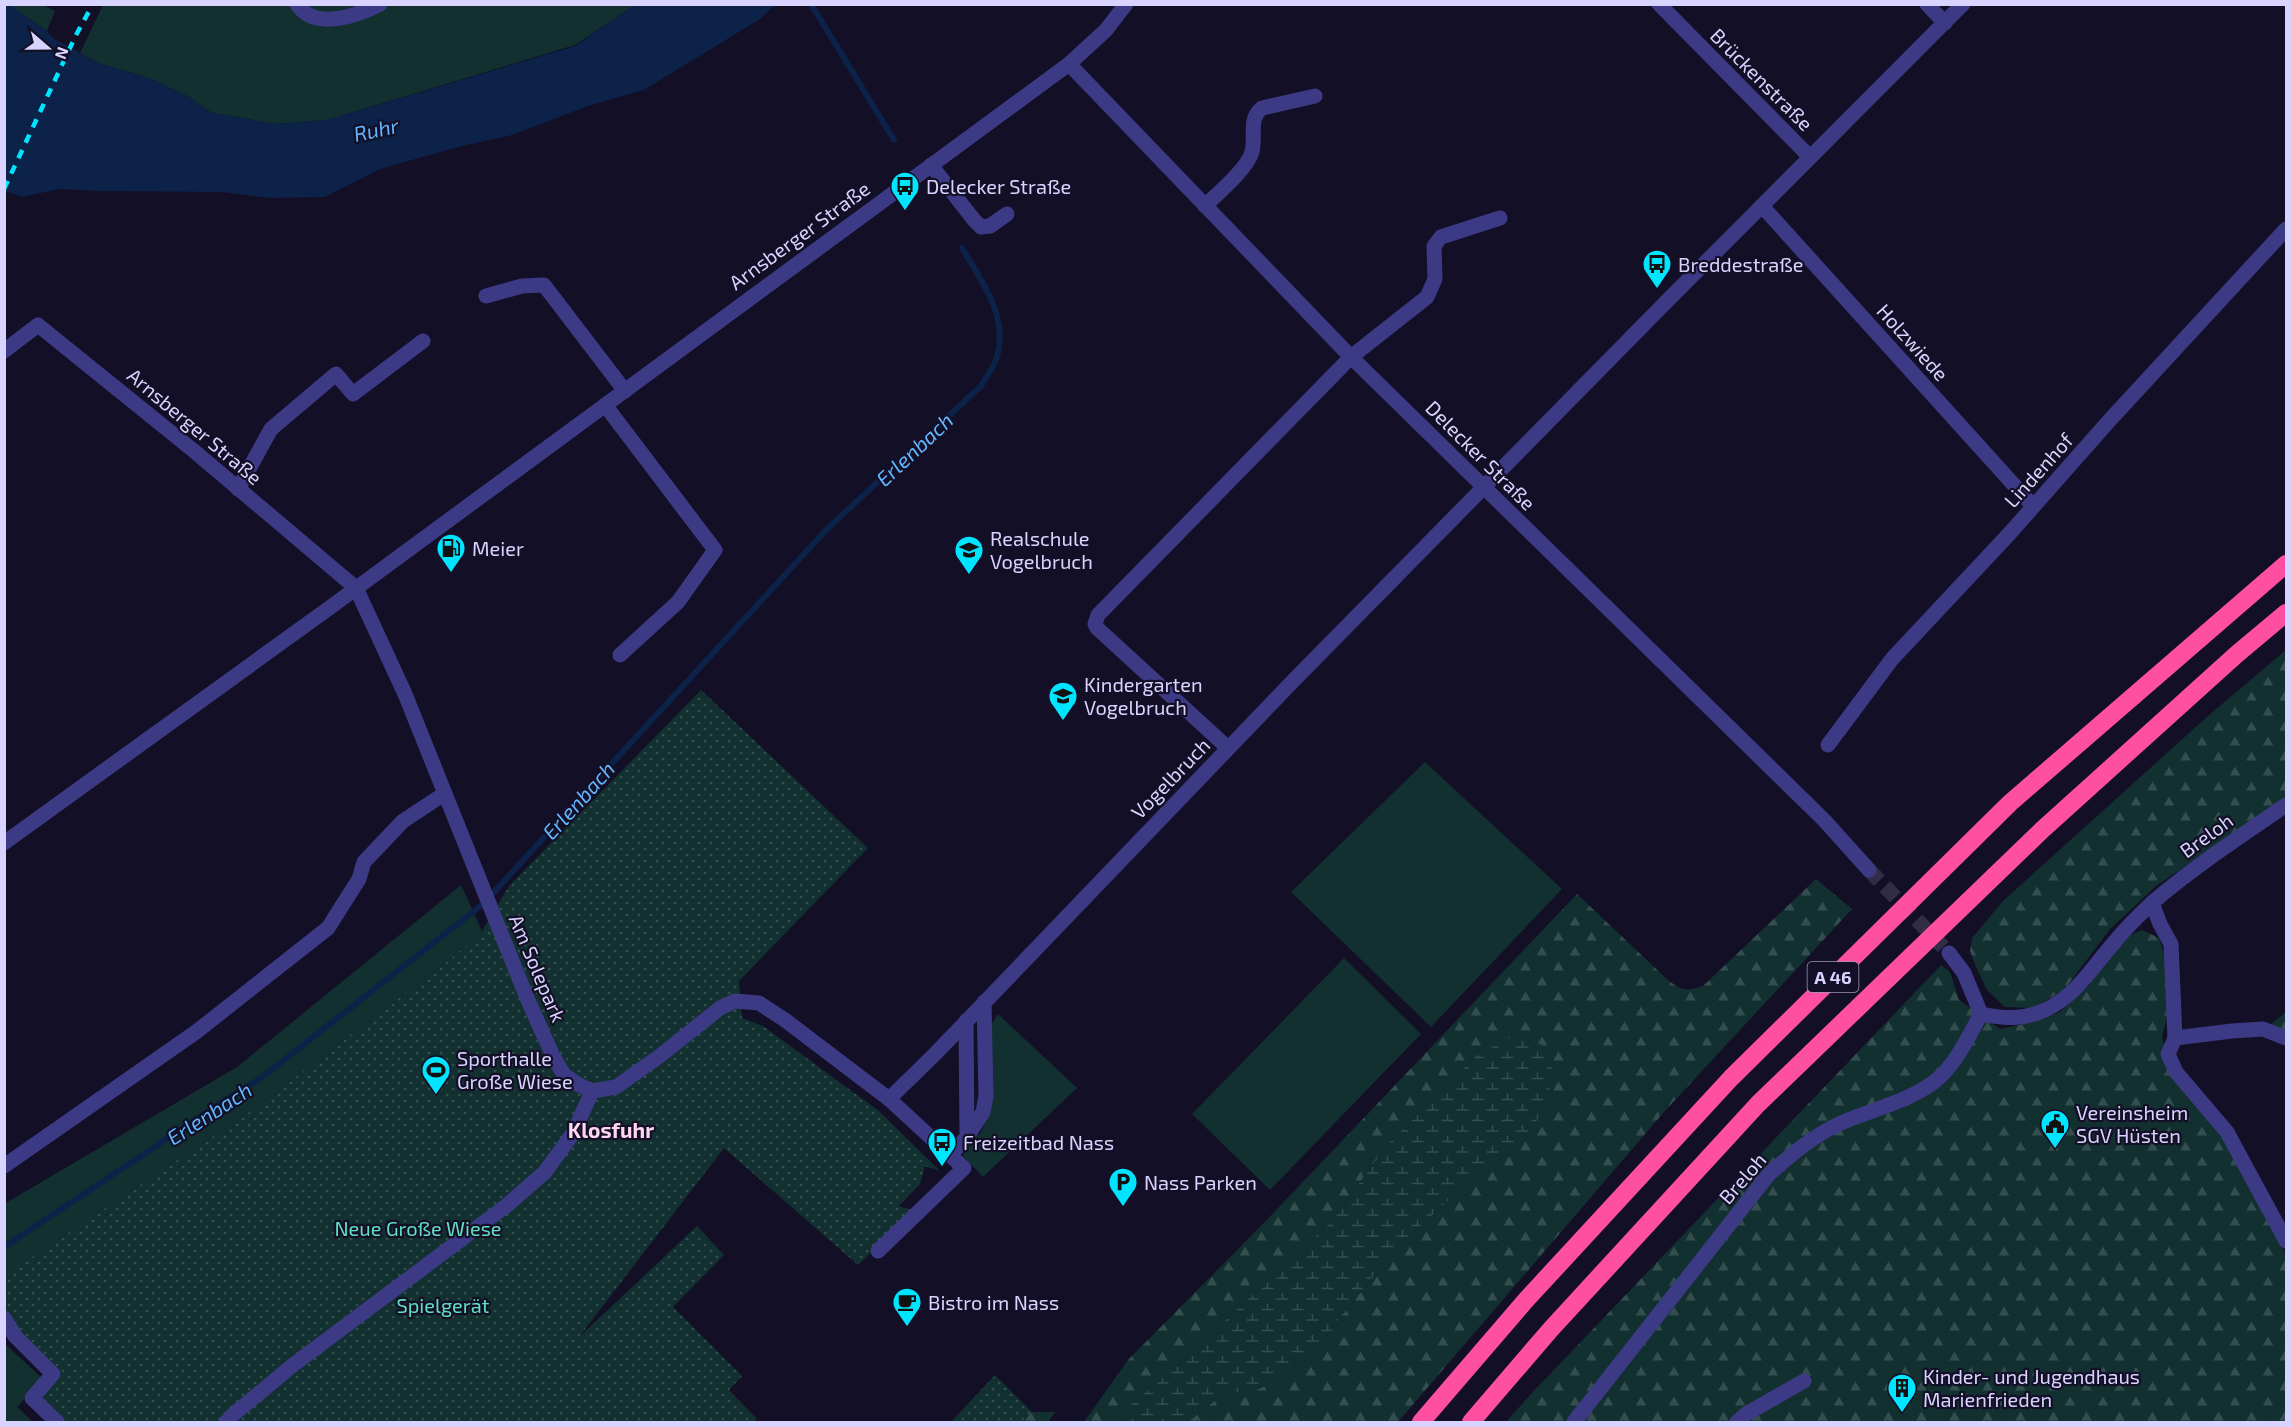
<svg xmlns="http://www.w3.org/2000/svg" width="2291" height="1427" viewBox="0 0 2291 1427" font-family="'Exo 2',sans-serif">
<style>
.green{fill:#12302f}
.forest{fill:url(#forest-firs)}
.wetland{fill:url(#wetland-marsh)}
.park{fill:url(#park-dots)}
.water{fill:#0c2248}
.lines{fill:none;stroke-linecap:round;stroke-linejoin:round}
.stream{stroke:#0c2248;stroke-width:6}
.minor-tunnel{stroke:#312d47;stroke-width:15;stroke-dasharray:15 8;stroke-linecap:butt}
.minor{stroke:#3d3a85;stroke-width:15}
.highway{stroke:#ff4fa3;stroke-width:18}
.rail{stroke:#00e5ff;stroke-width:4.5;stroke-dasharray:9 8;stroke-linecap:butt}
.labels{text-anchor:middle;dominant-baseline:central;stroke-width:4.5;stroke-linejoin:round;paint-order:stroke}
.shield{fill:#130f26;stroke:#9e99be;stroke-width:1.5}
.shield-label{font-size:18px;font-weight:bold;fill:#d9d4ff}
.street-label{font-size:20px;fill:#d9d4ff;stroke:#130f26}
.poi-label{font-size:20px;fill:#d9d4ff;stroke:#130f26;text-anchor:start}
.park-label{font-size:20px;fill:#5fe0c0;stroke:#130f26}
.water-label{font-size:21px;font-style:italic;fill:#62b6ff;stroke:#130f26}
.neighbourhood-label{font-size:21px;font-weight:bold;fill:#ffd6f0;stroke:#130f26}
</style>
<defs>
<pattern id="forest-firs" width="22" height="20" patternUnits="userSpaceOnUse" patternTransform="scale(1.5)"><rect width="22" height="20" fill="#12302f"/><path d="M5 1l3.5 6h-7zM16 11l3.5 6h-7z" fill="#344d4e"/></pattern>
<pattern id="wetland-marsh" width="20" height="14" patternUnits="userSpaceOnUse" patternTransform="scale(1.5)"><rect width="20" height="14" fill="#12302f"/><path d="M1 5h8M5 5V1M11 12h8M15 12V8" fill="none" stroke="#344d4e"/></pattern>
<pattern id="park-dots" width="8" height="8" patternUnits="userSpaceOnUse" patternTransform="scale(1.5)"><rect width="8" height="8" fill="#12302f"/><path d="M2 2h.1M6 6h.1" fill="none" stroke="#344d4e" stroke-width="1.8" stroke-linecap="round"/></pattern>
</defs>
<rect width="100%" height="100%" fill="#130f26"/>
<g class="green">
<path d="M10,5h33l12,6 -8,20z"/>
<path d="M103,5h532l-60,40 -248,75 -51,4 -64,-11 -23,-16 -40,-19 -51,-15 -18,-10z"/>
<path d="M1425,762l137,127 -131,138 -140,-135z"/>
<path d="M461,885l21,46 -33,29 -198,151 -246,165 -1,-72 233,-137z"/>
<path d="M1344,958l77,76 -151,156 -78,-76z"/>
<path d="M998,1014l79,74 -94,89 -20,-21 2,-8 16,-16 7,-16 3,-91z"/>
<path d="M4,1343l38,35 -25,29 16,15h-28z"/>
</g>
<g class="forest">
<path d="M2286,650v149l-130,87 -46,43 -46,61 -31,18 -28,-1 -18,-17 -11,-23 -6,-16 2,-13 31,-37 205,-185z"/>
<path d="M1816,879l36,30 -188,203 -266,310h-210l35,-28 36,-5 45,-26 92,-115 63,-57 63,-49 -46,-86 -87,87 -60,81 -165,153 -36,30 -8,15h-36l44,-62 132,-133 317,-333 91,86c12,10 19,12 35,6z"/>
<path d="M2142,930l17,8 9,31 -1,48 -5,20 6,26 61,84 57,108v167h-780l24,-27 411,-430 9,7 9,28 41,29 33,-7 27,-10 28,-26 38,-49z"/>
<path d="M2286,1012v18l-15,-6z"/>
<path d="M1032,1412h23l-7,10h-27z"/>
</g>
<path class="wetland" d="M1508,1038l33,6 12,27 -6,34 -25,37 -63,49 -63,57 -92,115 -45,26 -36,5 -35,28h-68l8,-15 36,-30 165,-153 60,-81 87,-87z"/>
<g class="park">
<path d="M701,690l167,158 -129,133 3,37 21,8 116,85 61,60 -15,-5 -5,18 -21,22 16,5 -57,54 -134,-117 -145,189 118,-111 27,29 -51,52 69,69 -13,14 28,29 -4,3h-694l-23,-24 21,-24 -52,-61 -1,-37 247,-165 198,-151 33,-29 27,-45z"/>
<path d="M995,1375l37,37 -11,10h-70z"/>
</g>
<path class="water" d="M5,4l5,1 37,26 6,7 45,25 51,15 40,19 23,16 64,11 51,-4 248,-74 60,-41h140l-15,14 -116,71 -56,16 -76,29 -54,12 -78,22 -55,28 -55,1 -48,-6 -123,-1 -40,-2 -37,8 -17,-6z"/>
<g class="lines">
<g class="stream">
<path d="M811,4l83,136"/>
<path d="M4,1247l218,-145 39,-24 222,-174 344,-375 154,-143c5,-9 13,-19 16,-29 12,-41 -16,-76 -35,-109"/>
</g>
<path class="minor-tunnel" d="M1869,870l80,83"/>
<g class="minor">
<path d="M297,4c17,27 60,12 83,0"/>
<path d="M1659,4l151,153"/>
<path d="M1927,4l18,19"/>
<path d="M1069,64l282,293 473,463 45,50"/>
<path d="M931,165l43,55 7,7 9,-1 17,-12"/>
<path d="M1205,206c13,-13 42,-37 47,-54 4,-16 -4,-33 10,-44l53,-12"/>
<path d="M1762,206l271,300"/>
<path d="M486,296l36,-10 22,-1 81,106"/>
<path d="M4,351l34,-26 156,126 162,137 49,106 122,304 26,58 11,19 17,11 11,5 24,-4 45,-32 59,-47 15,-7 24,2 26,17 104,79 75,69 -86,83"/>
<path d="M605,405l110,145 -37,52 -58,53"/>
<path d="M238,489l33,-60 65,-55 17,20 70,-53"/>
<path d="M1828,745l64,-86 118,-126 98,-111 178,-193"/>
<path d="M1228,748l-131,-120 -2,-4 3,-9 253,-258 76,-60 8,-18 -1,-33 7,-9 59,-19"/>
<path d="M4,843l328,-237 737,-542 37,-34 20,-26"/>
<path d="M2152,903l8,21 11,20 4,94 -7,16 8,18 51,60 59,109"/>
<path d="M1949,953l15,20 17,41"/>
<path d="M1981,1014c24,5 43,6 66,-5 29,-14 45,-41 65,-64 12,-15 27,-30 41,-43 42,-36 88,-66 133,-97"/>
<path d="M2175,1038l57,-7 31,-2 23,9"/>
<path d="M889,1099l47,-46 357,-372 375,-381 295,-296"/>
<path d="M967,1137l16,-25 3,-16 -2,-94"/>
<path d="M950,1155l17,-18 -1,-116"/>
<path d="M4,1166l192,-134 132,-104 31,-49 5,-17 39,-41 41,-27"/>
<path d="M4,1318l11,18 38,38 -21,24 25,24"/>
<path d="M226,1422l8,-8 59,-49 213,-159 39,-34 29,-40 18,-41"/>
<path d="M1574,1422l195,-248c22,-19 45,-39 72,-51 30,-13 66,-21 93,-41 22,-17 34,-45 47,-68"/>
<path d="M1737,1422l9,-8 58,-33"/>
</g>
<g class="highway">
<path d="M1421,1422l105,-122 205,-222 279,-275 276,-239"/>
<path d="M1471,1422l80,-93 207,-225 284,-274 195,-176 49,-41"/>
</g>
<path class="rail" d="M4,189l72,-154 17,-31"/>
</g>
<defs>
<g id="bus-pin" transform="scale(1.5)"><path d="M0 17L-7.5 6A9.5 9.5 0 1 1 7.5 6Z" fill="#00e5ff" stroke="#130f26"/><path d="M-5-6H5V4H4V6H2V4H-2V6H-4V4H-5ZM-3.5-4V0h7V-4ZM-3.5 1.2v1.5H-2V1.2ZM2 1.2v1.5H3.5V1.2Z" fill="#111"/></g>
<g id="fuel-pin" transform="scale(1.5)"><path d="M0 17L-7.5 6A9.5 9.5 0 1 1 7.5 6Z" fill="#00e5ff" stroke="#130f26"/><path d="M-5.5-6h7V0h2V4h1.3V-2.5L3-4.5l.8-.8L6-3V5H2.5V1h-1V6h-7ZM-4.2-4.7v3.2H.2V-4.7Z" fill="#111"/></g>
<g id="school-pin" transform="scale(1.5)"><path d="M0 17L-7.5 6A9.5 9.5 0 1 1 7.5 6Z" fill="#00e5ff" stroke="#130f26"/><path d="M0-5L7-2L0 1L-7-2ZM-4 1L0 2.5L4 1V4Q0 6-4 4Z" fill="#111"/></g>
<g id="stadium-pin" transform="scale(1.5)"><path d="M0 17L-7.5 6A9.5 9.5 0 1 1 7.5 6Z" fill="#00e5ff" stroke="#130f26"/><path d="M0-5a6.5 5 0 1 0 0 10a6.5 5 0 1 0 0-10ZM-3.5-1.8h7v3.6h-7Z" fill="#111"/></g>
<g id="civic-pin" transform="scale(1.5)"><path d="M0 17L-7.5 6A9.5 9.5 0 1 1 7.5 6Z" fill="#00e5ff" stroke="#130f26"/><path d="M-.6-6.5H3V-4.5H.6V-3L4-1V1h2V6H-6V1h2V-1L-.6-3ZM-1.2 2.5V6h2.4V2.5Z" fill="#111"/></g>
<g id="parking-pin" transform="scale(1.5)"><path d="M0 17L-7.5 6A9.5 9.5 0 1 1 7.5 6Z" fill="#00e5ff" stroke="#130f26"/><path d="M-3.5-5.5H1a3.5 3.5 0 0 1 0 7H-1V5.5H-3.5ZM-1-3.4V-.6H.8a1.4 1.4 0 0 0 0-2.8Z" fill="#111"/></g>
<g id="cafe-pin" transform="scale(1.5)"><path d="M0 17L-7.5 6A9.5 9.5 0 1 1 7.5 6Z" fill="#00e5ff" stroke="#130f26"/><path d="M-5.5-4.5H6V0H3Q3 3.5 0 3.5H-2.5Q-5.5 3.5-5.5 0ZM3-3.2v2h1.7v-2ZM-6 4.5H4V6H-6Z" fill="#111"/></g>
<g id="building-pin" transform="scale(1.5)"><path d="M0 17L-7.5 6A9.5 9.5 0 1 1 7.5 6Z" fill="#00e5ff" stroke="#130f26"/><path d="M-4-6H4V6H1V3H-1V6H-4ZM-2.5-4.3h1.7v1.8h-1.7ZM.8-4.3h1.7v1.8H.8ZM-2.5-1h1.7V.8h-1.7ZM.8-1h1.7V.8H.8Z" fill="#111"/></g>
</defs>
<g fill-rule="evenodd">
<use href="#bus-pin" x="905" y="186"/>
<use href="#bus-pin" x="1657" y="264"/>
<use href="#fuel-pin" x="451" y="548"/>
<use href="#school-pin" x="969" y="550"/>
<use href="#school-pin" x="1063" y="696"/>
<use href="#stadium-pin" x="436" y="1070"/>
<use href="#civic-pin" x="2055" y="1124"/>
<use href="#bus-pin" x="942" y="1142"/>
<use href="#parking-pin" x="1123" y="1182"/>
<use href="#cafe-pin" x="907" y="1302"/>
<use href="#building-pin" x="1902" y="1388"/>
</g>
<g class="labels">
<rect class="shield" x="1807.5" y="962" width="51" height="30" rx="4.5"/>
<g class="shield-label">
<text x="1833" y="977">A 46</text>
</g>
<g class="street-label">
<text transform="translate(1762 79) rotate(45)">Brückenstraße</text>
<text transform="translate(799 235) rotate(-36)">Arnsberger Straße</text>
<text transform="translate(1913 342) rotate(48)">Holzwiede</text>
<text transform="translate(195 426) rotate(40)">Arnsberger Straße</text>
<text transform="translate(1481 455) rotate(45)">Delecker Straße</text>
<text transform="translate(2038 470) rotate(-48)">Lindenhof</text>
<text transform="translate(1170 778) rotate(-46)">Vogelbruch</text>
<text transform="translate(2206 835) rotate(-36)">Breloh</text>
<text transform="translate(538 968) rotate(67)">Am Solepark</text>
<text transform="translate(1742 1178) rotate(-49)">Breloh</text>
</g>
<g class="poi-label">
<text x="926" y="186">Delecker Straße</text>
<text x="1678" y="264">Breddestraße</text>
<text x="990" y="538">Realschule<tspan x="990" dy="23">Vogelbruch</tspan></text>
<text x="472" y="548">Meier</text>
<text x="1084" y="684">Kindergarten<tspan x="1084" dy="23">Vogelbruch</tspan></text>
<text x="457" y="1058">Sporthalle<tspan x="457" dy="23">Große Wiese</tspan></text>
<text x="2076" y="1112">Vereinsheim<tspan x="2076" dy="23">SGV Hüsten</tspan></text>
<text x="963" y="1142">Freizeitbad Nass</text>
<text x="1144" y="1182">Nass Parken</text>
<text x="928" y="1302">Bistro im Nass</text>
<text x="1923" y="1376">Kinder- und Jugendhaus<tspan x="1923" dy="23">Marienfrieden</tspan></text>
</g>
<g class="park-label">
<text x="418" y="1228">Neue Große Wiese</text>
<text x="443" y="1305">Spielgerät</text>
</g>
<g class="water-label">
<text transform="translate(376 129) rotate(-12)">Ruhr</text>
<text transform="translate(914 449) rotate(-43)">Erlenbach</text>
<text transform="translate(578 800) rotate(-48)">Erlenbach</text>
<text transform="translate(209 1113) rotate(-33)">Erlenbach</text>
</g>
<g class="neighbourhood-label">
<text x="611" y="1129">Klosfuhr</text>
</g>
</g>
<rect width="2291" height="1427" fill="none" stroke="#d9d4ff" stroke-width="12"/>
<g transform="translate(48 48) rotate(110)" stroke="#130f26" stroke-width="4.5" paint-order="stroke">
<path d="M0-4.5L10 22L0 15L-10 22Z" fill="#d9d4ff"/>
<text y="-9" font-size="16" font-weight="bold" text-anchor="middle" fill="#d9d4ff">N</text>
</g>
</svg>
